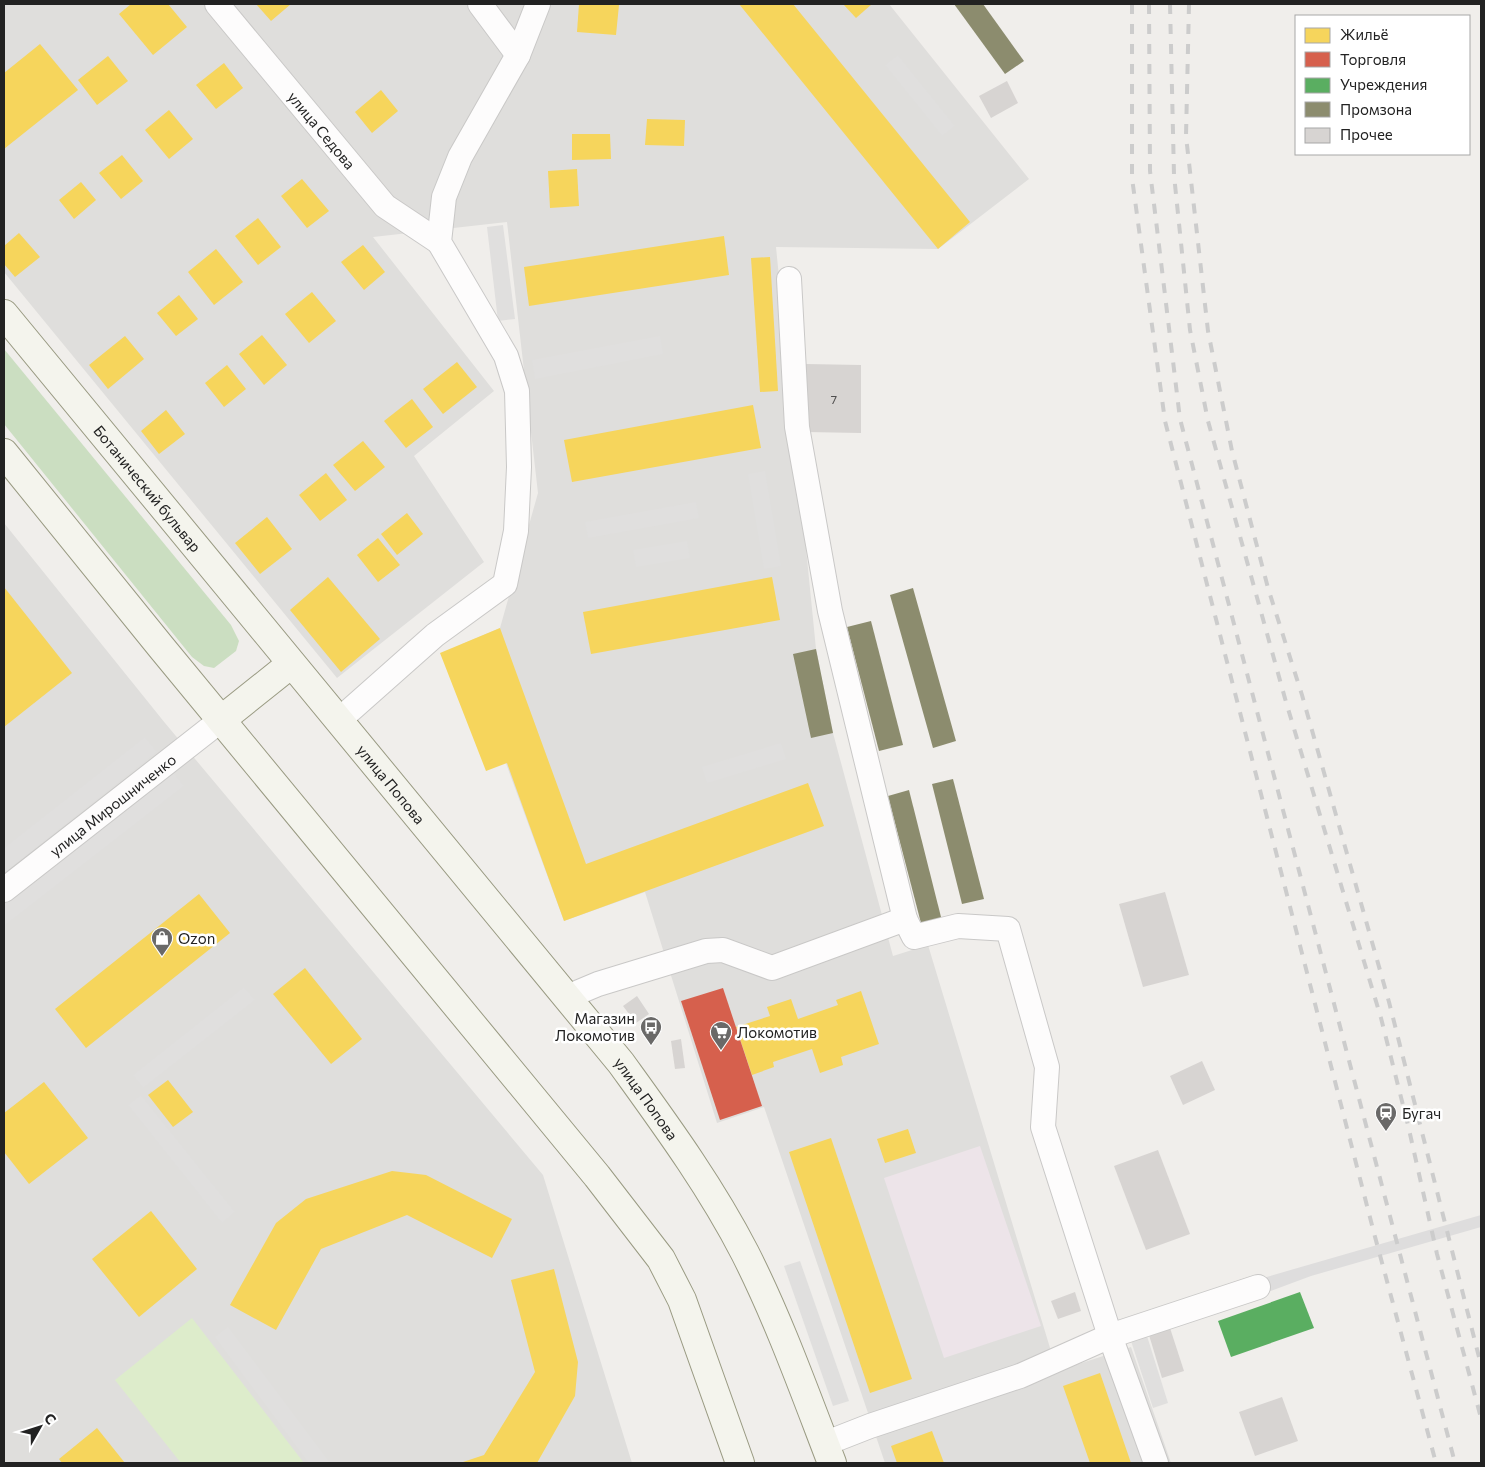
<svg xmlns="http://www.w3.org/2000/svg" width="1485" height="1467" viewBox="0 0 1485 1467" font-family="Commissioner,sans-serif">
<style>
.residential{fill:#dfdedc}
.industrial{fill:#ede4e9}
.grass{fill:#ddeccb}
.forest{fill:#cbdec1}
.parking{fill:#e0dfde}
.pier{fill:#dedddd}
.homes{fill:#f6d55c}
.shops{fill:#d6604d}
.public{fill:#5aae61}
.industry{fill:#8c8c6e}
.building{fill:#d7d4d2}
.lines{fill:none;stroke-linecap:round;stroke-linejoin:round}
.street-casing{stroke:#c9c8c7;stroke-width:26}
.secondary-casing{stroke:#999a82;stroke-width:30}
.street{stroke:#fdfcfc;stroke-width:24}
.secondary{stroke:#f4f4ed;stroke-width:28}
.rail{stroke:#ccc;stroke-width:4;stroke-dasharray:10 10;stroke-linecap:butt}
.labels{text-anchor:middle;dominant-baseline:central;stroke-width:5;stroke-linejoin:round;paint-order:stroke}
.number-label{font-size:12px;fill:#4f4e4e}
.street-label{font-size:15px;fill:#222;stroke:#fff}
.poi-label{font-size:15px;fill:#222;stroke:#fff;text-anchor:start}
</style>
<rect width="100%" height="100%" fill="#f0eeeb"/>
<g class="residential">
<path d="M4,4h885l140,175 -91,70 -162,-2 40,402 17,84 60,223 35,-11 129,426 74,-24 40,116h-286l-121,-356 -47,16 -72,-231 -81,29 -102,-277 38,-16 38,-135 -31,-271 -134,15 121,154 -80,65 70,106 -147,116 -333,-406z"/>
<path d="M4,523l161,200 378,452 89,288h-628z"/>
</g>
<path class="industrial" d="M980,1146l61,180 -97,32 -60,-180z"/>
<path class="grass" d="M192,1318l112,145h-123l-66,-83z"/>
<path class="forest" d="M4,349l227,276 8,16 -3,10 -22,17 -10,-2 -12,-9 -188,-233z"/>
<g class="parking">
<path d="M898,55l57,71 -13,10 -57,-71z"/>
<path d="M503,225l12,94 -17,2 -11,-94z"/>
<path d="M660,336l3,18 -128,25 -3,-19z"/>
<path d="M765,471l16,95 -17,3 -16,-95z"/>
<path d="M696,502l3,16 -111,20 -3,-16z"/>
<path d="M687,541l3,17 -54,9 -3,-17z"/>
<path d="M145,737l12,15 -153,121v-25z"/>
<path d="M781,743l5,16 -79,24 -5,-16z"/>
<path d="M172,771l12,15 -180,140v-24z"/>
<path d="M244,987l11,13 -112,88 -10,-13z"/>
<path d="M141,1095l94,117 -13,11 -94,-118z"/>
<path d="M800,1261l49,140 -16,5 -49,-140z"/>
<path d="M228,1327l102,136h-21l-94,-126z"/>
<path d="M1147,1336l21,67 -15,5 -22,-67z"/>
</g>
<path class="pier" d="M1481,1215v12l-170,49 -51,19 -4,-15z"/>
<g class="homes">
<path d="M131,4h37l19,23 -34,28 -34,-41z"/>
<path d="M256,4h35l-20,17z"/>
<path d="M579,4l40,1 -3,30 -39,-3z"/>
<path d="M739,4h54l177,218 -32,27z"/>
<path d="M843,4h29l-16,14z"/>
<path d="M40,44l38,46 -74,59v-76z"/>
<path d="M108,56l20,25 -31,24 -19,-25z"/>
<path d="M224,63l19,25 -27,21 -20,-24z"/>
<path d="M381,90l17,21 -26,22 -17,-21z"/>
<path d="M169,110l24,29 -24,20 -24,-29z"/>
<path d="M647,119l38,1 -1,26 -39,-1z"/>
<path d="M572,134h38l1,25 -39,1z"/>
<path d="M122,155l21,26 -22,18 -22,-26z"/>
<path d="M577,169l2,37 -29,2 -2,-37z"/>
<path d="M302,179l27,32 -22,17 -26,-32z"/>
<path d="M81,182l15,18 -22,19 -15,-19z"/>
<path d="M258,218l23,29 -23,18 -23,-29z"/>
<path d="M19,233l21,24 -25,20 -11,-13v-18z"/>
<path d="M724,236l5,39 -200,31 -5,-39z"/>
<path d="M363,245l22,27 -21,18 -23,-28z"/>
<path d="M216,249l27,33 -29,23 -26,-33z"/>
<path d="M770,257l8,134 -18,1 -9,-134z"/>
<path d="M312,292l24,29 -27,22 -24,-29z"/>
<path d="M179,295l19,24 -22,17 -19,-23z"/>
<path d="M262,335l25,30 -23,20 -25,-31z"/>
<path d="M125,336l19,23 -36,30 -19,-24z"/>
<path d="M457,362l20,25 -34,27 -20,-25z"/>
<path d="M227,365l19,24 -22,18 -19,-24z"/>
<path d="M412,399l21,28 -27,21 -22,-27z"/>
<path d="M753,405l8,43 -189,34 -8,-42z"/>
<path d="M166,410l19,24 -26,20 -18,-23z"/>
<path d="M363,441l22,26 -30,24 -22,-26z"/>
<path d="M326,473l21,27 -27,21 -21,-26z"/>
<path d="M407,513l16,21 -26,21 -16,-21z"/>
<path d="M267,517l25,32 -32,25 -25,-31z"/>
<path d="M378,538l22,27 -22,17 -21,-27z"/>
<path d="M328,577l52,62 -39,33 -51,-62z"/>
<path d="M772,577l8,43 -189,34 -8,-42z"/>
<path d="M4,587l68,86 -68,54z"/>
<path d="M500,628l86,236 222,-81 16,43 -260,95 -57,-158 -21,8 -46,-118z"/>
<path d="M199,894l31,39 -144,115 -31,-39z"/>
<path d="M305,968l57,71 -31,25 -58,-70z"/>
<path d="M861,991l18,53 -38,13 2,8 -23,8 -8,-24 -39,13 1,5 -22,8 -16,-48 34,-11 -3,-9 24,-8 7,20 40,-14 -2,-5z"/>
<path d="M168,1080l25,32 -20,15 -25,-32z"/>
<path d="M44,1082l44,56 -59,46 -25,-32v-39z"/>
<path d="M908,1129l8,24 -31,10 -8,-24z"/>
<path d="M831,1138l81,241 -42,14 -81,-241z"/>
<path d="M392,1171l34,4 86,44 -20,39 -85,-43 -86,34 -45,81 -46,-25 46,-82 30,-24z"/>
<path d="M151,1211l46,58 -58,48 -47,-58z"/>
<path d="M554,1269l24,93 -3,34 -38,67h-77l24,-8 51,-83 -24,-92z"/>
<path d="M1100,1373l31,90h-41l-27,-77z"/>
<path d="M97,1428l28,35h-63l-3,-4z"/>
<path d="M932,1431l12,32h-47l-6,-17z"/>
</g>
<path class="shops" d="M723,988l39,118 -42,14 -39,-119z"/>
<path class="public" d="M1300,1292l14,36 -83,29 -13,-36z"/>
<g class="industry">
<path d="M954,4h29l41,57 -19,13z"/>
<path d="M913,588l43,153 -23,7 -43,-153z"/>
<path d="M871,621l32,124 -24,6 -32,-124z"/>
<path d="M816,649l17,84 -22,5 -18,-84z"/>
<path d="M953,779l31,120 -22,5 -30,-120z"/>
<path d="M909,790l33,131 -20,6 -34,-131z"/>
</g>
<g class="building">
<path d="M1007,81l11,22 -27,15 -12,-22z"/>
<path d="M806,364l55,1v68l-55,-1z"/>
<path d="M1165,892l24,83 -46,12 -24,-83z"/>
<path d="M637,996l12,18 -13,9 -13,-17z"/>
<path d="M681,1039l4,29 -10,1 -4,-28z"/>
<path d="M1202,1061l13,29 -32,15 -13,-29z"/>
<path d="M1158,1150l32,84 -44,16 -32,-84z"/>
<path d="M1075,1292l6,19 -23,8 -7,-18z"/>
<path d="M1170,1328l14,43 -22,7 -13,-43z"/>
<path d="M1282,1397l16,44 -43,15 -16,-44z"/>
</g>
<g class="lines">
<g class="street-casing">
<g id="street">
<path id="s1" d="M217,4l168,202 54,36"/>
<path d="M480,4l38,51"/>
<path d="M789,279l8,148 33,184 75,308 9,18 44,-11 50,3 39,138 -4,60 67,209 46,127"/>
<path d="M338,721l97,-86 70,-51 11,-53 3,-64 -2,-76 -11,-35 -67,-114 5,-45 16,-40 58,-102 20,-51"/>
<path id="s2" d="M4,890l217,-170"/>
<path d="M567,997l31,-13 108,-33 17,-1 49,18 133,-49"/>
<path d="M824,1444l46,-18 150,-50 90,-40 148,-49"/>
</g>
</g>
<g class="secondary-casing">
<g id="secondary">
<path id="s3" d="M4,314l617,749c44,61 89,122 124,190 34,67 60,140 87,210"/>
<path d="M4,453l157,194 436,529 64,83 21,41 58,163"/>
<path d="M221,720l70,-56"/>
</g>
</g>
<use href="#street" class="street"/>
<use href="#secondary" class="secondary"/>
<g class="rail">
<path d="M1132,4v174l33,243 209,812 62,230"/>
<path d="M1149,4l1,167 30,248 275,1044"/>
<path d="M1170,4l4,171 16,155 18,91 78,281 95,316 27,107 29,129 44,164"/>
<path d="M1189,4l-3,132 22,195 24,120 36,137 34,107 87,307 92,363"/>
</g>
</g>
<defs>
<g id="shop-pin" transform="scale(1.125)"><path d="M0 17L-7.5 6A9.5 9.5 0 1 1 7.5 6Z" fill="#6a6968" stroke="#fff"/><path d="M-5-2.5h2.3a2.7 3.5 0 0 1 5.4 0H5L5.5 6h-11ZM-1.5-2.5h3a1.5 2.3 0 0 0-3 0Z" fill="#fff"/></g>
<g id="bus-pin" transform="scale(1.125)"><path d="M0 17L-7.5 6A9.5 9.5 0 1 1 7.5 6Z" fill="#6a6968" stroke="#fff"/><path d="M-5-6H5V4H4V6H2V4H-2V6H-4V4H-5ZM-3.5-4V0h7V-4ZM-3.5 1.2v1.5H-2V1.2ZM2 1.2v1.5H3.5V1.2Z" fill="#fff"/></g>
<g id="supermarket-pin" transform="scale(1.125)"><path d="M0 17L-7.5 6A9.5 9.5 0 1 1 7.5 6Z" fill="#6a6968" stroke="#fff"/><path d="M-6-5.5h2.5l.6 2H6L4.5 2H-2.5L-4.4-4H-6ZM-1.5 3.2a1.3 1.3 0 1 0 .1 0ZM3 3.2a1.3 1.3 0 1 0 .1 0Z" fill="#fff"/></g>
<g id="station-pin" transform="scale(1.125)"><path d="M0 17L-7.5 6A9.5 9.5 0 1 1 7.5 6Z" fill="#6a6968" stroke="#fff"/><path d="M-3-6H3Q5-6 5-4V2Q5 4 3 4L4.5 6H3L1.5 4h-3L-3 6H-4.5L-3 4Q-5 4-5 2V-4Q-5-6-3-6ZM-3.5-4v3h7v-3ZM-3.5 1v1.5H-2V1ZM2 1v1.5H3.5V1Z" fill="#fff"/></g>
</defs>
<g fill-rule="evenodd">
<use href="#shop-pin" x="162" y="938"/>
<use href="#bus-pin" x="651" y="1027"/>
<use href="#supermarket-pin" x="721" y="1032"/>
<use href="#station-pin" x="1386" y="1113"/>
</g>
<g class="labels">
<g class="number-label">
<text x="834" y="399">7</text>
</g>
<g class="street-label">
<text stroke="none"><textPath href="#s1" startOffset="164">улица Седова</textPath></text>
<text stroke="none"><textPath href="#s3" startOffset="226">Ботанический бульвар</textPath></text>
<text stroke="none"><textPath href="#s3" startOffset="609">улица Попова</textPath></text>
<text stroke="none"><textPath href="#s2" startOffset="138">улица Мирошниченко</textPath></text>
<text stroke="none"><textPath href="#s3" startOffset="1014">улица Попова</textPath></text>
</g>
<g class="poi-label">
<text x="178" y="938">Ozon</text>
<text x="635" y="1018" text-anchor="end">Магазин<tspan x="635" dy="17">Локомотив</tspan></text>
<text x="737" y="1032">Локомотив</text>
<text x="1402" y="1113">Бугач</text>
</g>
</g>
<rect width="1485" height="1467" fill="none" stroke="#222222" stroke-width="10"/>
<rect x="1295" y="15" width="175" height="140" fill="#ffffff" stroke="#a7a7a7"/>
<rect x="1305" y="28" width="25" height="15" fill="#f6d55c" stroke="#a7a7a7"/>
<text x="1340" y="40" font-size="15" fill="#222222">Жильё</text>
<rect x="1305" y="52" width="25" height="15" fill="#d6604d" stroke="#a7a7a7"/>
<text x="1340" y="65" font-size="15" fill="#222222">Торговля</text>
<rect x="1305" y="78" width="25" height="15" fill="#5aae61" stroke="#a7a7a7"/>
<text x="1340" y="90" font-size="15" fill="#222222">Учреждения</text>
<rect x="1305" y="102" width="25" height="15" fill="#8c8c6e" stroke="#a7a7a7"/>
<text x="1340" y="115" font-size="15" fill="#222222">Промзона</text>
<rect x="1305" y="128" width="25" height="15" fill="#d7d4d2" stroke="#a7a7a7"/>
<text x="1340" y="140" font-size="15" fill="#222222">Прочее</text>
<g transform="translate(40 1427) rotate(51)" stroke="#ffffff" stroke-width="4" paint-order="stroke">
<path d="M0-4L9 19L0 12L-9 19Z" fill="#222222"/>
<text y="-8" font-size="14" font-weight="bold" text-anchor="middle" fill="#222222">С</text>
</g>
</svg>
